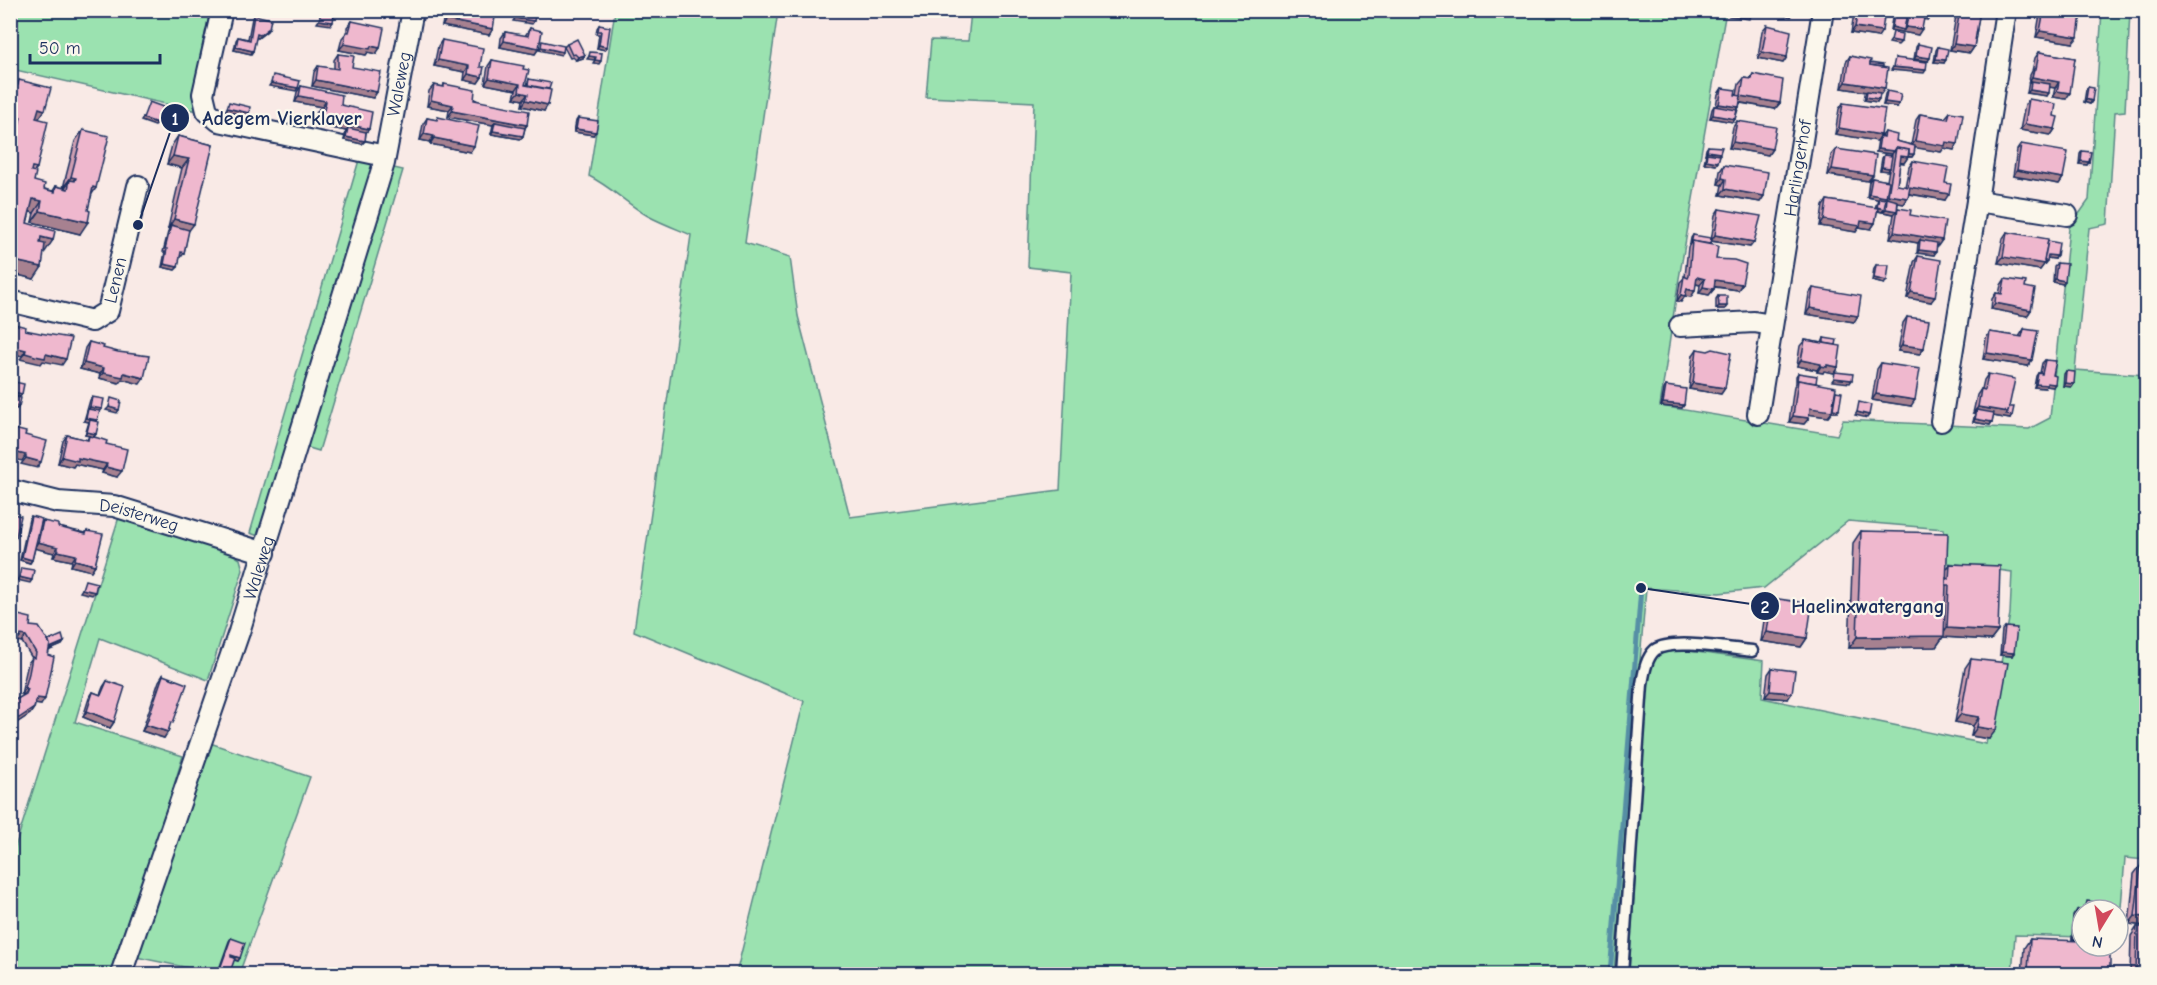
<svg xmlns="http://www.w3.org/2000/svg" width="2157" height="985" viewBox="0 0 2157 985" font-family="'Comic Neue',sans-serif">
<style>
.green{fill:#9be2b0;stroke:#5b8887;stroke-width:1.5}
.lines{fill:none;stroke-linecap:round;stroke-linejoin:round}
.stream{stroke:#568fa5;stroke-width:5}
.lane-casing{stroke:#1b2f5e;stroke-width:15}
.street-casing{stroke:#1b2f5e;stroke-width:24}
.lane{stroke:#fbf7ec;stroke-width:10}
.street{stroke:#fbf7ec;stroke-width:20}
.wall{fill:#ce9eb1;stroke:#1b2f5e;stroke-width:1.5}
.shaded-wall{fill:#a78190;stroke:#1b2f5e;stroke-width:1.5}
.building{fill:#efb8ce;stroke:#1b2f5e;stroke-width:1.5}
.labels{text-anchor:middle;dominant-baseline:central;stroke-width:4.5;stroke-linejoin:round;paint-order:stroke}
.street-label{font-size:18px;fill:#1b2f5e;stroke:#fbf7ec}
.leader{fill:none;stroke:#1b2f5e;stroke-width:2}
.callout-dot{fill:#1b2f5e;stroke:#fbf7ec;stroke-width:2}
.mark-label{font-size:18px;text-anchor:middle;font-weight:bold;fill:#fff}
.callout-label{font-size:20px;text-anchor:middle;font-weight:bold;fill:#1b2f5e;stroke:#fbf7ec;stroke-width:4.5;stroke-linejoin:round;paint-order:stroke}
</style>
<rect width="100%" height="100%" fill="#f9eae6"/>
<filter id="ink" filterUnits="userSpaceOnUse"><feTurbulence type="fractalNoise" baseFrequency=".0167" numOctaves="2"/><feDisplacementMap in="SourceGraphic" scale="12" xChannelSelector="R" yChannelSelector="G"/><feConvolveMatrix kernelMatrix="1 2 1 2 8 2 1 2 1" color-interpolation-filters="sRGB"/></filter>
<g filter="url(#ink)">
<g class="green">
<path d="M1037,10l689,1 -48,273 -18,122 177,29 6,-15 186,9 21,-11 19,-190 20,-28 13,-189h28l-5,100 -10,1 -7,112 -19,4 -14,142 71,5v485l-21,-2 -4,49 -37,-1v4h-2v27l-67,-2 -3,39h-383l18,-291 3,-16 9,-13 15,-5 90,12 -2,37 224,46 24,-130 2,-42 -70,-10 2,-33 -96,-8 -84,67 -45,5 -73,-5 -32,386h-878l68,-273 -170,-70 57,-396c-14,-6 -30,-12 -43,-19 -21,-12 -37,-29 -59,-40l26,-165h163l-33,232 45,14 8,59 52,201 210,-27 11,-218 -43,-5 6,-165 -108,-5 5,-57 37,1 3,-30 65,6z"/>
<path d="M11,11h199l-15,71 2,29 -186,-42z"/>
<path d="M359,160l44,10 -84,281 -27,-8 -31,94 -11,-4z"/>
<path d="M119,517l110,35 11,7 3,11 -35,110 -108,-42 -25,84 108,34 -21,68 -53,150h-98v-114z"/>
<path d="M210,743l100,34 -71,197h-21l-82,-17z"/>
</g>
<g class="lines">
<path class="stream" d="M1610,974l31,-386"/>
<g class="lane-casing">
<path id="lane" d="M1622,974l20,-290c2,-11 4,-26 13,-34 16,-12 76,-1 97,1"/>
</g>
<g class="street-casing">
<g id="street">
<path d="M222,10l-19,84 4,17 12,10 166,35"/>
<path d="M1977,201l90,14"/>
<path id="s1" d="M10,301l82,20 16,-10 30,-125"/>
<path d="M1680,326l74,-4 18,3"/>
<path id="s2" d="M1758,414l65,-404"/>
<path d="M1941,421l36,-220 29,-191"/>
<path id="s3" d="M10,490l48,12 56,4 151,47"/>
<path id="s4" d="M121,974l118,-342 145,-469 29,-153"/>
</g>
</g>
<use href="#lane" class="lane"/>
<use href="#street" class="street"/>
</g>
<g class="wall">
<path d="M445,10l51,1 -7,24 -47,-9z"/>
<path d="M1856,10h2l20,27 -27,-4 3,-20z"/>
<path d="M1894,10l11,2v-2h28l-1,4 -4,6 -4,-1 -6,16 -28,-5 3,-17z"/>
<path d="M1957,10h23l-6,37 -4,6 -20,-3z"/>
<path d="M2042,10h15l16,33 -37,-6 4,-23z"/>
<path d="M254,15l15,13 -2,3 -9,7 -2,-1 -3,14 -2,3 -17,-4 2,-10 2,-3 10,2 4,-21z"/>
<path d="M352,21l24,33 -8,-2 -2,3 -27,-5 3,-12 5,-6v-5z"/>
<path d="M599,25l6,25 -8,-2 2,-14h-3l1,-6z"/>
<path d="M1767,25l20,32 -4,6 -25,-5 4,-27z"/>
<path d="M530,28l9,20 -4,6 -35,-7 1,-9 4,-6 20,4z"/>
<path d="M442,40l40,37 -4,6 -14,-3 1,-8 -31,-6 4,-20z"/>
<path d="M567,44l18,11 -2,3 -7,2 -3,-3 -3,1 -6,-11z"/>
<path d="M1918,44l10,17 -14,-2 2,-12z"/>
<path d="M1938,47l6,16 -10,-1 2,-12z"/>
<path d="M2039,52l36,6 -9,41 -13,-2 2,-9 -5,-1 -3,9 -20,-3 3,-18 2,-4 3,-13z"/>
<path d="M338,54l39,38 -4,6 -61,-12 2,-14 4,-6 16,3v-9z"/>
<path d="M1850,56l20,7 10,31 -3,8 -13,-2 1,-6 1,-2 -24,-4 4,-26z"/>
<path d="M492,60l31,9 2,16h2l2,-6 15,32 -22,-5 1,-6 -9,-2 2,-8 -31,-6 3,-18z"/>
<path d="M1753,74l27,29 -5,6 -35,-6 -5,16 -2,3 -23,-4 2,-9 2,-3h2l2,-12 4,-6 15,7 2,-11 5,-6 6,1z"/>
<path d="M19,80l19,39 -1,49 -3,4v9l10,8 9,2 3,-5 7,2 12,-47 8,-11 13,58 -4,6 -12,40 -48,-12 2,-9 -4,-2 -3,12 26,17 -9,11 -10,28 -24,-6v-133l3,-11 3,-44z"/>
<path d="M444,84l83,41 -2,3 -2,8 -2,3 -30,-5 2,-9 -45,-8 1,-7 -22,-4 2,-15 5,-6 9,2z"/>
<path d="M301,86l40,19 28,24 -3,3 -1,9 -3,3 -18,-4 2,-9 -33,-7 2,-9 4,-6 2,1 1,-3 -27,-5 2,-10z"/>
<path d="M2088,87l4,14 -2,3 -6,-2 2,-12z"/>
<path d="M1887,91l10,16 -14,-2 2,-11z"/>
<path d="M2029,99l25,17 1,13 -4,6 -31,-5 5,-25z"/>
<path d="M1843,103l38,32 -1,1h2l3,-4 11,9 15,4 5,-25 4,-6 25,4 5,-6 8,32 -4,6 -10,-2 -3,4 -26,-5 -1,7 -2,3h-4l-4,6 -4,-1 -3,23 8,2 4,-20 4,-6 32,22v17l-36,-6 -5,10 -6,-1 -1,7 1,-2 12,7 32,25 -5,6 -3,9 -17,-2 1,-10 -28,-5 4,-24 -11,-2 1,-3 -2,3 -5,-1 -2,12 -4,6 -12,-2 -3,5 -36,-6 3,-20 4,-6 48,8 3,-9 -11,-2 2,-16 3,-3 15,3 2,-12 -1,2 -8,-1 2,-12 2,-3 7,1 1,-2 -16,-2 2,-13 -1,2 -42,-7 4,-25z"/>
<path d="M438,117l32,35 -40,-8v-2l-10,-2 3,-16 4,-6 9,2z"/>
<path d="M578,118l15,17 -19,-3 2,-11z"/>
<path d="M1737,121l35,28 -4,6 -39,-7 4,-21z"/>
<path d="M178,136l35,9 -25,87 -4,21 -2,3h-2l-2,11 -3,3 -13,-3 3,-15h-2l6,-24h-1l14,-60 -15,-4 5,-19z"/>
<path d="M2021,144l42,34 -4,6 -46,-8 4,-26z"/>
<path d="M1708,146l12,9 -4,10 -12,-2 2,-9h-1l1,-5z"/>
<path d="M1836,149l32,32 -40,-6 3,-20z"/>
<path d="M2082,151l7,11 -2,3 -8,-1 1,-10z"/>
<path d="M1724,165l40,31 -4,6 -40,-7 2,-10 -4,-1 2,-13z"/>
<path d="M1719,209l35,33 -4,5 -39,-6 4,-26z"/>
<path d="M2007,232l41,9 7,18 -8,-1 -3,6 -4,6 -42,-7 5,-25z"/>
<path d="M1693,235l17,9 6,15 26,25 -4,6 -24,-3v2l-5,6 -10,-2 1,-8 -4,-1 -5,13 -6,-1 -4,6 -4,-1 3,-19 5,-5 3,-30 2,-3 1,-6z"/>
<path d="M1918,256l13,46 -24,-4 7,-36z"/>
<path d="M2057,263l6,21 -10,-2 1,-16z"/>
<path d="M1876,265l8,19 -12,-3 2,-13z"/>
<path d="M2005,279l20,8 6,23 -4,6 -36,-7 1,-10 4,-6 3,1 2,-9z"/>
<path d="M1813,288l41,34 -48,-8 3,-20z"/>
<path d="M1718,296l7,13h-9v-10z"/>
<path d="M1907,317l17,31 -4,6 -22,-3 5,-28z"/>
<path d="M2024,329l4,37 -45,-7 3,-21 4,-6 29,5z"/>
<path d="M1824,338l12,7 2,22 -4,6 -10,-2 -1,2 -6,-1v-2l-20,-4 3,-20 5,-6 17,3z"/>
<path d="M89,342l14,6 37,36 -18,-5 -3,4 -20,-5 1,-4 -20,-5 5,-21z"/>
<path d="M1697,349l28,39 -4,6 -32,-5 4,-34z"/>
<path d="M2045,360l8,15v12l-7,-1 -1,2 -11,-1 2,-11 2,-3h2l2,-10z"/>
<path d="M1881,363l30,43 -39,-6 5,-31z"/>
<path d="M2066,371l8,13 -2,3 -9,-1 1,-12z"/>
<path d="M1798,373l18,10 20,8 1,21h-5l-4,5 -19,-3v4l-5,6 -15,-2 5,-36 2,-3v-7z"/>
<path d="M1988,374l21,33 1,12 -17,-3 -1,6 -2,3 -17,-3 2,-9h-2l4,-18 4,-6h1l2,-9z"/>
<path d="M1666,386l18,19 -2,3 -21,-2 3,-17z"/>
<path d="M92,397l10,12 -3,3 -3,10v12l-2,3 -9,-2 4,-13 -5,-1 6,-21z"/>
<path d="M67,435l20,5 2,-4 17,8 11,33 -15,-4 1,-3 -15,-3 -13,-3 -2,3 -15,-4 5,-22z"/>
<path d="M31,516l10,7 2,-2 15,6 27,6 2,-2 8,34 -4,6 -20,-5 1,-5 -19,-4 1,-4 -19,-5 -3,12 -2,3 -10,-3 9,-41z"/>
<path d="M1861,531l85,39 4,-6 48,67 -7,9 -48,-3 -7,10 -87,1 4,-105z"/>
<path d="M1772,598l35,40 -6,9 -40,-6 5,-34z"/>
<path d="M10,613l20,13 18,15 16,1 -2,3 -13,5 -8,55 -6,-1 -1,4 -4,6 -15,10 -5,-1v-20l13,-7v-1l-2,-1 7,-31 4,-5 -10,-16 -4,-1 -2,3 -6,-2z"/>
<path d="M2005,627l7,29 -12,-1 2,-25z"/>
<path d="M1971,659l18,80 -18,-3 2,-10 -18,-4 10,-54z"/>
<path d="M1772,668l16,31 -23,-2 3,-23z"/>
<path d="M163,675l6,54 -5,9 -22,-7 17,-50z"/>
<path d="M107,681l7,41 -4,6 -27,-11 6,-19 4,-6 7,3 3,-8z"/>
<path d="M2141,865l5,1v60l-17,-2 5,-50z"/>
<path d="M2077,910l5,30 -10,-1 1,-23z"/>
<path d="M2137,927l9,48h-16l1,-39z"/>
<path d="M231,938l9,20 -2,3 -4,-1 -6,15h-3l-7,-3 11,-31z"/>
<path d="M2030,939l79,36h-87l2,-27z"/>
</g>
<g class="shaded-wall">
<path d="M309,10h17l8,2 -2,3z"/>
<path d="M1758,10l37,1 -4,6z"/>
<path d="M1731,13l20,3 -2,3 -20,-3z"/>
<path d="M1925,13l7,1 -4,6 -8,-1z"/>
<path d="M515,18l19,3 -2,3 -19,-3z"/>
<path d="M319,20l14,2 -2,3 -14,-2z"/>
<path d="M446,20l47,9 -4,6 -47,-9z"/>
<path d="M1855,27l27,4 -4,6 -27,-4z"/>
<path d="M1892,27l12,3 2,-3 16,2 -4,6 -28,-5z"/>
<path d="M269,28l-2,3 -9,7 -4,-1 3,-3z"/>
<path d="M2040,31l38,6 -5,6 -37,-6z"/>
<path d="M1891,40l10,2 -3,3 -9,-2z"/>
<path d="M504,41l35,7 -4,6 -35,-7z"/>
<path d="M344,44l27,2 9,2 -4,6 -8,-2 -2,3 -27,-5z"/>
<path d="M1954,44l20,3 -4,6 -20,-3z"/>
<path d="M599,45l8,2 -2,3 -8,-2z"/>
<path d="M236,47l17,4 -2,3 -17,-4z"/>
<path d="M541,47l22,5 -2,3 -22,-5z"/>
<path d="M1762,52l25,5 -4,6 -25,-5z"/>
<path d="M585,55l-2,3 -7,2 2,-3z"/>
<path d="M589,56l7,1 -2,3 -7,-1z"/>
<path d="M1916,56l14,2 -2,3 -14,-2z"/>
<path d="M1936,59l10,1 -2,3 -10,-1z"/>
<path d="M438,60l31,6 -4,6 -31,-6z"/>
<path d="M595,60l6,1 -2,3 -6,-1z"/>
<path d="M1893,67l33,3 -2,3 -33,-3z"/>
<path d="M468,74l14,3 -4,6 -14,-3z"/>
<path d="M2032,77l27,5 -4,6 -24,-4v-3l-3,2z"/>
<path d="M489,78l31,6 -4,6 -31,-6z"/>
<path d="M316,80l61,12 -4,6 -61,-12z"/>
<path d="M1846,82l39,6 -4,6 -39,-6z"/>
<path d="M271,83l27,5 -2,3 -27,-5z"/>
<path d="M2030,90l19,3 -2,3 -20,-3z"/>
<path d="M2057,91l13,2 -4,6 -13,-2z"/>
<path d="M519,92l9,2 -5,6 -9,-2z"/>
<path d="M299,96l27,5 -4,6 -27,-5z"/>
<path d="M1741,96l39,7 -5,6 -38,-7z"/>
<path d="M1866,97l13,2 -2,3 -13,-2z"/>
<path d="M2086,99l6,2 -2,3 -6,-2z"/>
<path d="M431,100l22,5 -4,5 -22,-4z"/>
<path d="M526,100l22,5 -4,6 -22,-5z"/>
<path d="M1885,102l14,2 -2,3 -14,-2z"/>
<path d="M1719,104l20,3 -4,6 -20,-3z"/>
<path d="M39,108l6,2 -8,11 -6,-1z"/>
<path d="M227,108l22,5 -3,3 -21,-5z"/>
<path d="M452,111l75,14 -5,6 -27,-9 -2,3 -45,-8z"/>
<path d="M10,115l11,2 -8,12 -3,-1z"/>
<path d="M1713,115l22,4 -2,3 -23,-4z"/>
<path d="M143,118l14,5 -2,3 -14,-5z"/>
<path d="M318,118l51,11 -5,6 -16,-7 -2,3 -33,-7z"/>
<path d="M2025,124l30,5 -4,6 -31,-5z"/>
<path d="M1839,128l42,7 -4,6 -42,-7z"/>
<path d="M576,129l20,3 -3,3 -19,-3z"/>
<path d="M493,131l30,5 -2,3 -30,-5z"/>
<path d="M424,134l10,2 -4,6 -10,-2z"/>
<path d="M346,137l19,4 -3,3 -18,-4z"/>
<path d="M434,138l40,8 -4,6 -40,-8z"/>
<path d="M1915,141l31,1 12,2 -4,6 -10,-2 -3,4 -30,-5z"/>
<path d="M1733,142l39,7 -4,6 -39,-7z"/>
<path d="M1878,149l16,2 -2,3 -16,-2z"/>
<path d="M1707,151l13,2 -2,3 -13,-2z"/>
<path d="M1895,151l19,3 -2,3 -9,-1 5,1 -4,6 -7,-1z"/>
<path d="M173,156l16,3 -7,9 -15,-4z"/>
<path d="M1706,160l12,2 -2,3 -12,-2z"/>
<path d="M2081,161l8,1 -2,3 -8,-1z"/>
<path d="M1882,167l8,1 -2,3 -8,-1z"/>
<path d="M1832,169l41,6 -5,6 -40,-6z"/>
<path d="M2017,170l46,8 -4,6 -46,-8z"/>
<path d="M71,177l5,1 -7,10 1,-8 -6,9 -1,-1z"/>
<path d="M1722,178l4,1 -4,6 -4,-1z"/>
<path d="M1910,187l39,7 -4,6 -40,-7z"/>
<path d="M1725,189l39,7 -4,6 -40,-7z"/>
<path d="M1869,194l17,3 2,-2 20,3 -4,6 -17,-3v-3l-1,3 -19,-4z"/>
<path d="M33,199l9,2 -8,12 -9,-3z"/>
<path d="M1877,207l7,2 -2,3 -7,-2z"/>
<path d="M1886,209l11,2 -3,3 -11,-2z"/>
<path d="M40,211l48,11 -8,12 -48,-12z"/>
<path d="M174,219l20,5 -7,9 -16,-8 -2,3h-1z"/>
<path d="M1824,220l37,1 14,2 -4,6 -12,-2 -3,5 -36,-6z"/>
<path d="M1894,232l48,8 -4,6 -18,-3v-3l-2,3 -28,-5z"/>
<path d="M1715,235l39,7 -4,5 -39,-6z"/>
<path d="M41,237l12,3 -8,12 -11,-3z"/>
<path d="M1919,250l17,2 -2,3 -17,-2z"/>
<path d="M2048,255l9,1 -2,3 -9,-1z"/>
<path d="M2003,257l40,3 4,1 -7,9 -42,-7z"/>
<path d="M10,260l32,7 -8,12 -24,-6z"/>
<path d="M164,264l14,3 -3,3 -13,-3z"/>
<path d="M1697,277l8,2 -5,6 -7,-2z"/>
<path d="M1874,278l13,3 -3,3 -12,-3z"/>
<path d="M2055,279l10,2 -2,3 -10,-2z"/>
<path d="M1715,280l27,4 -4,6 -27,-4z"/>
<path d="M1703,287l11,2 -5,6 -10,-2z"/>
<path d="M1687,289l8,2 -4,6 -6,-1 -4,6 -4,-1 4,-6z"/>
<path d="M1911,292l24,5 -4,5 -24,-4z"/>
<path d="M1995,303l36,7 -4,6 -36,-7z"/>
<path d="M1719,306h8l-2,3h-9z"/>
<path d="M1810,308l48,8 -4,6 -48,-8z"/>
<path d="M1902,345l22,3 -4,6 -22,-3z"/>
<path d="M10,346l16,4 -4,6 -12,-3z"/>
<path d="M25,353l21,1 20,5 -4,6 -19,-4 -2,3 -21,-5z"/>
<path d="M1987,353l45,7 -4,6 -45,-7z"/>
<path d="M1801,360l20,4 -4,6 -20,-4z"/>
<path d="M84,363l20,5 -4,6 -20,-5z"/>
<path d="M1827,365l11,2 -4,6 -10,-2 -1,2 -6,-1 4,-6z"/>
<path d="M103,373h21l20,5 -4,6 -18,-5 -3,4 -20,-5z"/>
<path d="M1834,378l18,2 -2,3 -18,-2z"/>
<path d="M1693,383l32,5 -4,6 -32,-5z"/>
<path d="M2047,383l8,1 -2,3 -7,-1 -1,2 -11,-1 2,-3z"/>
<path d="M2065,383l9,1 -2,3 -9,-1z"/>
<path d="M10,391l12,3 -2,3 -10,-3z"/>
<path d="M1876,394l39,6 -4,6 -39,-6z"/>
<path d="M1663,403l21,2 -2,3 -21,-2z"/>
<path d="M10,404l9,2 -2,3 -7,-1z"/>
<path d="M90,407l12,2 -2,3 -12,-2z"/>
<path d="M109,407l10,3 -2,3 -11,-3z"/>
<path d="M1978,407l30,5 4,4 -2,3 -34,-6 1,-3 -2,3h-2z"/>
<path d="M1810,408h21l8,2 -2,2h-5l-4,5 -22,-3z"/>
<path d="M1857,412l12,3 -2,3 -12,-3z"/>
<path d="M1793,416l16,2 -5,6 -15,-2z"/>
<path d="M86,418l11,2 -2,3 -5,-3 -1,2 -5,-1z"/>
<path d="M1975,419l17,3 -2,3 -17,-3z"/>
<path d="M87,432l9,2 -2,3 -9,-2z"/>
<path d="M10,451l16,4 -4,6 -12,-3z"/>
<path d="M62,457l16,1 29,6 -4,6 -28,-6 -2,3 -15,-4z"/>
<path d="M26,458l15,4 -4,6 -16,-4z"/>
<path d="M106,467l16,4 -5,6 -15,-4z"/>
<path d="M10,536l6,1 -4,6h-2z"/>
<path d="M38,542l20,5 -4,6 -20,-5z"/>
<path d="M58,551l18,4 -4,6 -19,-4z"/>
<path d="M22,557l10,3 -2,3 -10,-3z"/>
<path d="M75,560l20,5 -4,6 -20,-5z"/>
<path d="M19,577l13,3 -2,3 -13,-3z"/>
<path d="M82,589l13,3 -3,3 -12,-3z"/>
<path d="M1947,628l51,3 -7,9 -48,-3 -7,10 -87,1 8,-11 85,-1z"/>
<path d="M1767,632l40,6 -6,9 -40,-6z"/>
<path d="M10,635h11l5,1 -4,6 -4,-1 -2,3 -6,-2z"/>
<path d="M64,642l-2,3 -14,6 2,-3z"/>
<path d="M2002,652l12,1 -2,3 -12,-1z"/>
<path d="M25,688l3,1 -5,6 -2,-1z"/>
<path d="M1770,691l22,2 -4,6 -23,-2z"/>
<path d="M37,698l8,1 -4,6 -8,-1z"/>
<path d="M34,708l-4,6 -15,10 -5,-1v-7z"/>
<path d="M87,711l27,11 -4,6 -27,-11z"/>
<path d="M1961,714l18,3 -6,9 -18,-4z"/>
<path d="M146,725l22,7 -4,6 -22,-7z"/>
<path d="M1977,727l19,3 -7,9 -18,-3z"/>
<path d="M2135,916l11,1v9l-17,-2z"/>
<path d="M2076,933l6,1v6l-10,-1z"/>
<path d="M2118,936l4,1 -4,6z"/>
<path d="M231,955l9,3 -2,3 -9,-3z"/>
<path d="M220,969l10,3 -2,3 -10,-3z"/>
<path d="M2028,971l82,3 -1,1h-83z"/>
</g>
<g class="building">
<path d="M448,10l48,1 -3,18 -47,-9z"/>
<path d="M517,10h19l-2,11 -19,-3z"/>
<path d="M1731,10h21l-1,6 -20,-3z"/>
<path d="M1858,10h27l-3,21 -27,-4z"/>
<path d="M1895,10l12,2 -3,18 -12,-3z"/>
<path d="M1909,10h24l-1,4 -7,-1 -3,16 -16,-2z"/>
<path d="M1960,10h20l-6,37 -20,-3z"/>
<path d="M2044,10h13l24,4 -3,23 -38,-6z"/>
<path d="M321,12l13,3 -1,7 -14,-2z"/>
<path d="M254,15l17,4 -2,9 -9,7 -3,-1 -4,17 -17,-4 2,-10 12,3z"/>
<path d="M352,21l32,7 -4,20 -9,-2 -1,3 -26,-5 2,-12h3z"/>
<path d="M599,25l11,2 -3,20 -8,-2 2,-14h-3z"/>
<path d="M1767,25l24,6 -4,26 -25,-5z"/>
<path d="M530,28l12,3 -3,17 -35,-7 1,-9 23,4z"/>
<path d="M1893,32l9,2 -1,8 -10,-2z"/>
<path d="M577,39l8,16 -7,2 -3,-3 -3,1 -5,-11z"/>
<path d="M442,40l41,8 -3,19h4l-2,10 -14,-3 1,-8 -31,-6z"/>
<path d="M542,41l22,5 -1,6 -22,-5z"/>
<path d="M1918,44l14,3 -2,11 -14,-2z"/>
<path d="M1938,47l10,2 -2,11 -10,-1z"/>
<path d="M590,52l12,1 -1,8 -6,-1 1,-3 -7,-1z"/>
<path d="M2039,52l36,6 -5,35 -13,-2 2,-9 -27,-5 2,-8h2z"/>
<path d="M338,54l16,2 -2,11 29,5 -4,20 -61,-12 2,-14 20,3z"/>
<path d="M1850,56l21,4 -1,5 18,3 -3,20 -39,-6z"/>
<path d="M1895,58l32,4 -1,8 -33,-3z"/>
<path d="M492,60l32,6 -1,3 6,1 -4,15 26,5 -3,15 -22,-5 2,-6 -9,-2 1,-8 -31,-6z"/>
<path d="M1870,63l13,2v2l-13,-2z"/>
<path d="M1753,74l30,6 -3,23 -39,-7 -2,11 -20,-3 3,-16 14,2 -1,5 6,1 3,-18 8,1z"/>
<path d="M273,75l27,6 -2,7 -27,-5z"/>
<path d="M529,79l22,4 -2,6 -21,-4z"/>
<path d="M19,80l32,8 -6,22 -6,-2 -3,10 12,3 -11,47 -5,-1 -1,4 5,1 -2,9 11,3 -1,5 11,3 1,-6 12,3 2,-9 5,1 1,-3 -5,-1 12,-47 26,6 -13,52 -3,-1 -5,23 2,1 -2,11 -48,-11 2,-10 -9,-2 -6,24 28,8 -2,9 -12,-3 -1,6 5,1 -3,23 -32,-7v-87l2,-5 -2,-1v-5l11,-45 -11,-2v-31l8,1z"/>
<path d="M2031,81l19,3 -1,9 -19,-3z"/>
<path d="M444,84l31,6 -1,10 55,11 -2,14 -75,-14 1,-6 -22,-5 3,-15 10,2z"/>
<path d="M301,86l41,9 -1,10 31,7 -3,17 -51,-11 1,-9 5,1 2,-9 -27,-5z"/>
<path d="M2088,87l6,1 -2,13 -6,-2z"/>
<path d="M1867,91l13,2 -1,6 -13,-2z"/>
<path d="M1887,91l14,3 -2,10 -14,-2z"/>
<path d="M2029,99l27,5 -2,12 4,1 -3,12 -30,-5z"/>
<path d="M149,102l14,5 -6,16 -14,-5z"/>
<path d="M229,102l21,5 -1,6 -22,-5z"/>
<path d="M1843,103l42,6 -4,26 -42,-7z"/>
<path d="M1714,106l23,4 -2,9 -22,-4z"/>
<path d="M1950,112l13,2 -5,30 -12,-2 -1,4 -30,-5 5,-27 28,5z"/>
<path d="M438,117l41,9 -5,20 -40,-8v-2l-10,-2 3,-16 10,2z"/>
<path d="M578,118l20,3 -2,11 -20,-3z"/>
<path d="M1737,121l39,6 -4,22 -39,-7z"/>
<path d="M495,122l30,6 -2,8 -30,-5z"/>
<path d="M348,128l18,4 -1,9 -19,-4z"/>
<path d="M1885,132l12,3 -1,6 19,5 -1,8h-5v-4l-13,-2 -2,3 -16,-2 2,-13 4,1z"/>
<path d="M178,136l35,9 -19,79 -20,-5 15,-60 -16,-3z"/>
<path d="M2021,144l47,8 -5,26 -46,-8z"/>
<path d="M1708,146l14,1 -2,6 -13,-2z"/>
<path d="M1896,148l13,2 -1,7 -7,-1 -4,29 11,2 5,-26 35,6 -3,16 6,1 -2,10 -39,-7 -2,11 -20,-3z"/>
<path d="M1836,149l40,6 -3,20 -41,-6z"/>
<path d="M2082,151l9,1 -2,10 -8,-1z"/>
<path d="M1707,153l13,2 -2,7 -12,-2z"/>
<path d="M1884,155l8,1 -2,12 -8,-1z"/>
<path d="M1724,165l44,7 -4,24 -39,-7 1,-10 -4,-1z"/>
<path d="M1872,178l17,3 -3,16 -17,-3z"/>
<path d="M1879,198l7,1 -2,10 -7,-2z"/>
<path d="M1887,198l11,3 -1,10 -11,-2z"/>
<path d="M1827,200l51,8 -3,15 -14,-2 -1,5 -36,-6z"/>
<path d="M1898,208l13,2 -1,5 35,6 -3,19 -48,-8z"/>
<path d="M1719,209l42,7 -7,26 -39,-7z"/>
<path d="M171,225l18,5 -5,23 -3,-1 -3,15 -14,-3 3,-15h-2z"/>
<path d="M2007,232l41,7 -4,25 -41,-7z"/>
<path d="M1693,235l18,3 -1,6 -18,-3 -1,3z"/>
<path d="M1920,240l17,3 -1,9 -17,-2z"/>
<path d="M1692,241l26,5 -2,13 18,1 12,4 -4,20 -27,-4 -1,9 -11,-2 2,-8 -8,-2 -2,14 -8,-2 -2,7 -4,-1 3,-19 4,2 1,-2z"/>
<path d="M2048,241l11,2 -2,13 -9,-1 -1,6h-3z"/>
<path d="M1918,256l23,4 -6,37 -24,-5z"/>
<path d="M2057,263l10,1 -2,17 -10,-2z"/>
<path d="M1876,265h13l-2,16 -13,-3z"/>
<path d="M2005,279l21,3 -1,5 10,2 -4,21 -36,-7 1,-10 6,1z"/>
<path d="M1813,288l48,8 -3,20 -48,-8z"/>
<path d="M1718,296h9v10h-8z"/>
<path d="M1907,317l22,3 -5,28 -22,-3z"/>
<path d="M11,323l15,4 -1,3 15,3 31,5 -5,21 -20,-5 -1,4 -10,-2 -10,-3 1,-3 -16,-4z"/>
<path d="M2024,329l14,2 -6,29 -45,-7 3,-21 32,5z"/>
<path d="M1824,338l13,2 -1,5 -12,-2z"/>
<path d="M1805,340l36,6 -3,21 -11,-2v2l-6,-1v-2l-20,-4z"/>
<path d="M89,342l15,4 -1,2 15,4 31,4 -5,22 -20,-5 -1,4 -20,-4 1,-5 -20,-5z"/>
<path d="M1697,349l11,2 5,-2 18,4 -6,35 -32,-5z"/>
<path d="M2045,360l11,1 -3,14 3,1 -1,8 -8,-1v2l-11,-1 2,-11 4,1z"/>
<path d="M1881,363l39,6 -5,31 -39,-6z"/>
<path d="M2066,371l9,1 -1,12 -9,-1z"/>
<path d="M1835,372l18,2 -1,6 -18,-2z"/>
<path d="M1798,373l19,3 -1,7 -19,-3z"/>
<path d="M1988,374l27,5 -7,33 -30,-5 3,-18 4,1z"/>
<path d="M1798,380l38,7 -4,24 -22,-3 -1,10 -16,-2z"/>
<path d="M10,381l14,3 -2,10 -12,-3z"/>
<path d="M1666,386l20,3 -2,16 -21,-2z"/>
<path d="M1836,391l6,1 -3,18 -6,-1z"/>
<path d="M10,396l11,2 -2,8 -9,-2z"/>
<path d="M92,397l12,2 -2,10 -12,-2z"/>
<path d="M111,398l10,3 -2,9 -10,-3z"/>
<path d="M1859,402l12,3 -2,10 -12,-3z"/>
<path d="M2009,407h5l-2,9 -6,-1 2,-3z"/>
<path d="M88,409l12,2 -3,9 -11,-2z"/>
<path d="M1977,410l17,3 -2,9 -17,-3z"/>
<path d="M90,420l9,2 -3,12 -9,-2z"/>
<path d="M10,428l16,4 -1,3 22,6 -6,21 -15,-4v-3l-16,-4z"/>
<path d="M67,435l21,5 1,-4 9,2 9,3 -1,3 21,5 -5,22 -16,-4 1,-3 -15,-3 -14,-3v3l-16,-4z"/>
<path d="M10,513l11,3 -5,21 -6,-1z"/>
<path d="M31,516l11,3 -10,41 -10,-3z"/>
<path d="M43,521l15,3v3l28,7 1,-3 16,3 -8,31 -20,-5 1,-5 -18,-4v-4l-20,-5z"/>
<path d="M1861,531l87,2 -4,103 -87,1z"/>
<path d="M1950,564l50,2 -2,65 -51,-3 2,-43h-3v-7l3,1z"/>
<path d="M21,568l13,2 -2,10 -13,-3z"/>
<path d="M85,580l12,3 -2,9 -13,-3z"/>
<path d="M1772,598l40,6 -5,34 -40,-6z"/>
<path d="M10,613l21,5 -1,8 9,1 11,17 -2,11 6,2 -9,42 -8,-1 -3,10 -15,10 -9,-2v-13l16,-9 2,-5 -3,-1 4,-15 3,-16 3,1 1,-5 -10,-17 -5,-1 -1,3 -10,-3z"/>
<path d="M2005,627l12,1 -3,25 -12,-1z"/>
<path d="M62,635l2,7 -14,6v-4l-2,-3z"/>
<path d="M1971,659l37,4 -12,67 -19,-3 2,-10 -18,-3z"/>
<path d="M1772,668l23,3 -3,22 -22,-2z"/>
<path d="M163,675l24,9 -14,39 -2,-1 -3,10 -22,-7z"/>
<path d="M107,681l18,6 -11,35 -27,-11 6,-19 8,3z"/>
<path d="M2141,865l5,1v51l-11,-1z"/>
<path d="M2087,901l9,1v2l14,2v4h-25z"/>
<path d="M2077,910h5v24l-6,-1z"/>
<path d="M2118,913l6,1 -2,23 -4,-1z"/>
<path d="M2137,927h9v48h-10z"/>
<path d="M231,938l14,5 -5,15 -9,-3v2l4,1 -5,14 -10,-3z"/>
<path d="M2030,939l52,2v5h28v28l-82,-3z"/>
<path d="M141,971l15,4h-16z"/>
</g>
</g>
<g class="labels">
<g class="street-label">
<text stroke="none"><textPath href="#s4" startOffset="933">Waleweg</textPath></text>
<text stroke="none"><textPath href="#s2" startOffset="249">Harlingerhof</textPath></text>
<text stroke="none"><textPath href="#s1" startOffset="135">Lenen</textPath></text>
<text stroke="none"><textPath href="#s3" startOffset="132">Deisterweg</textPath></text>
<text stroke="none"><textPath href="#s4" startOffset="429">Waleweg</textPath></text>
</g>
</g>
<path class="leader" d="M138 225L175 118M1641 588L1765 606"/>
<g class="callout-dot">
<circle cx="138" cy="225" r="6"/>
<circle cx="1641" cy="588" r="6"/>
<circle cx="175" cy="118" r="15"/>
<circle cx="1765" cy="606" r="15"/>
</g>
<g class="mark-label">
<text x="175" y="125">1</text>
<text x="1765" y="613">2</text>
</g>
<g class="callout-label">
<text x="282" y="125">Adegem Vierklaver</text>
<text x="1868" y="613">Haelinxwatergang</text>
</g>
<rect width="2157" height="985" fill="none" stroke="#fbf7ec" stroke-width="36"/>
<rect x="18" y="18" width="2121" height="949" fill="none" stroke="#1b2f5e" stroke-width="2" filter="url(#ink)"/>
<g transform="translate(2100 928) rotate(191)"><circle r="28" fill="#fbf7ec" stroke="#a1a7b3" stroke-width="1.5"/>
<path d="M0-4.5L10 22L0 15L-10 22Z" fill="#d1495b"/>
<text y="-9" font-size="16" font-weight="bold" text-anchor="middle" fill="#1b2f5e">N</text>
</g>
<path d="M30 54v9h130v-9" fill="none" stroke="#1b2f5e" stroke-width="3"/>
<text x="39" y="54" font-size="18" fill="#1b2f5e" stroke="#fbf7ec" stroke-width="4.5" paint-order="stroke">50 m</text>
</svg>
